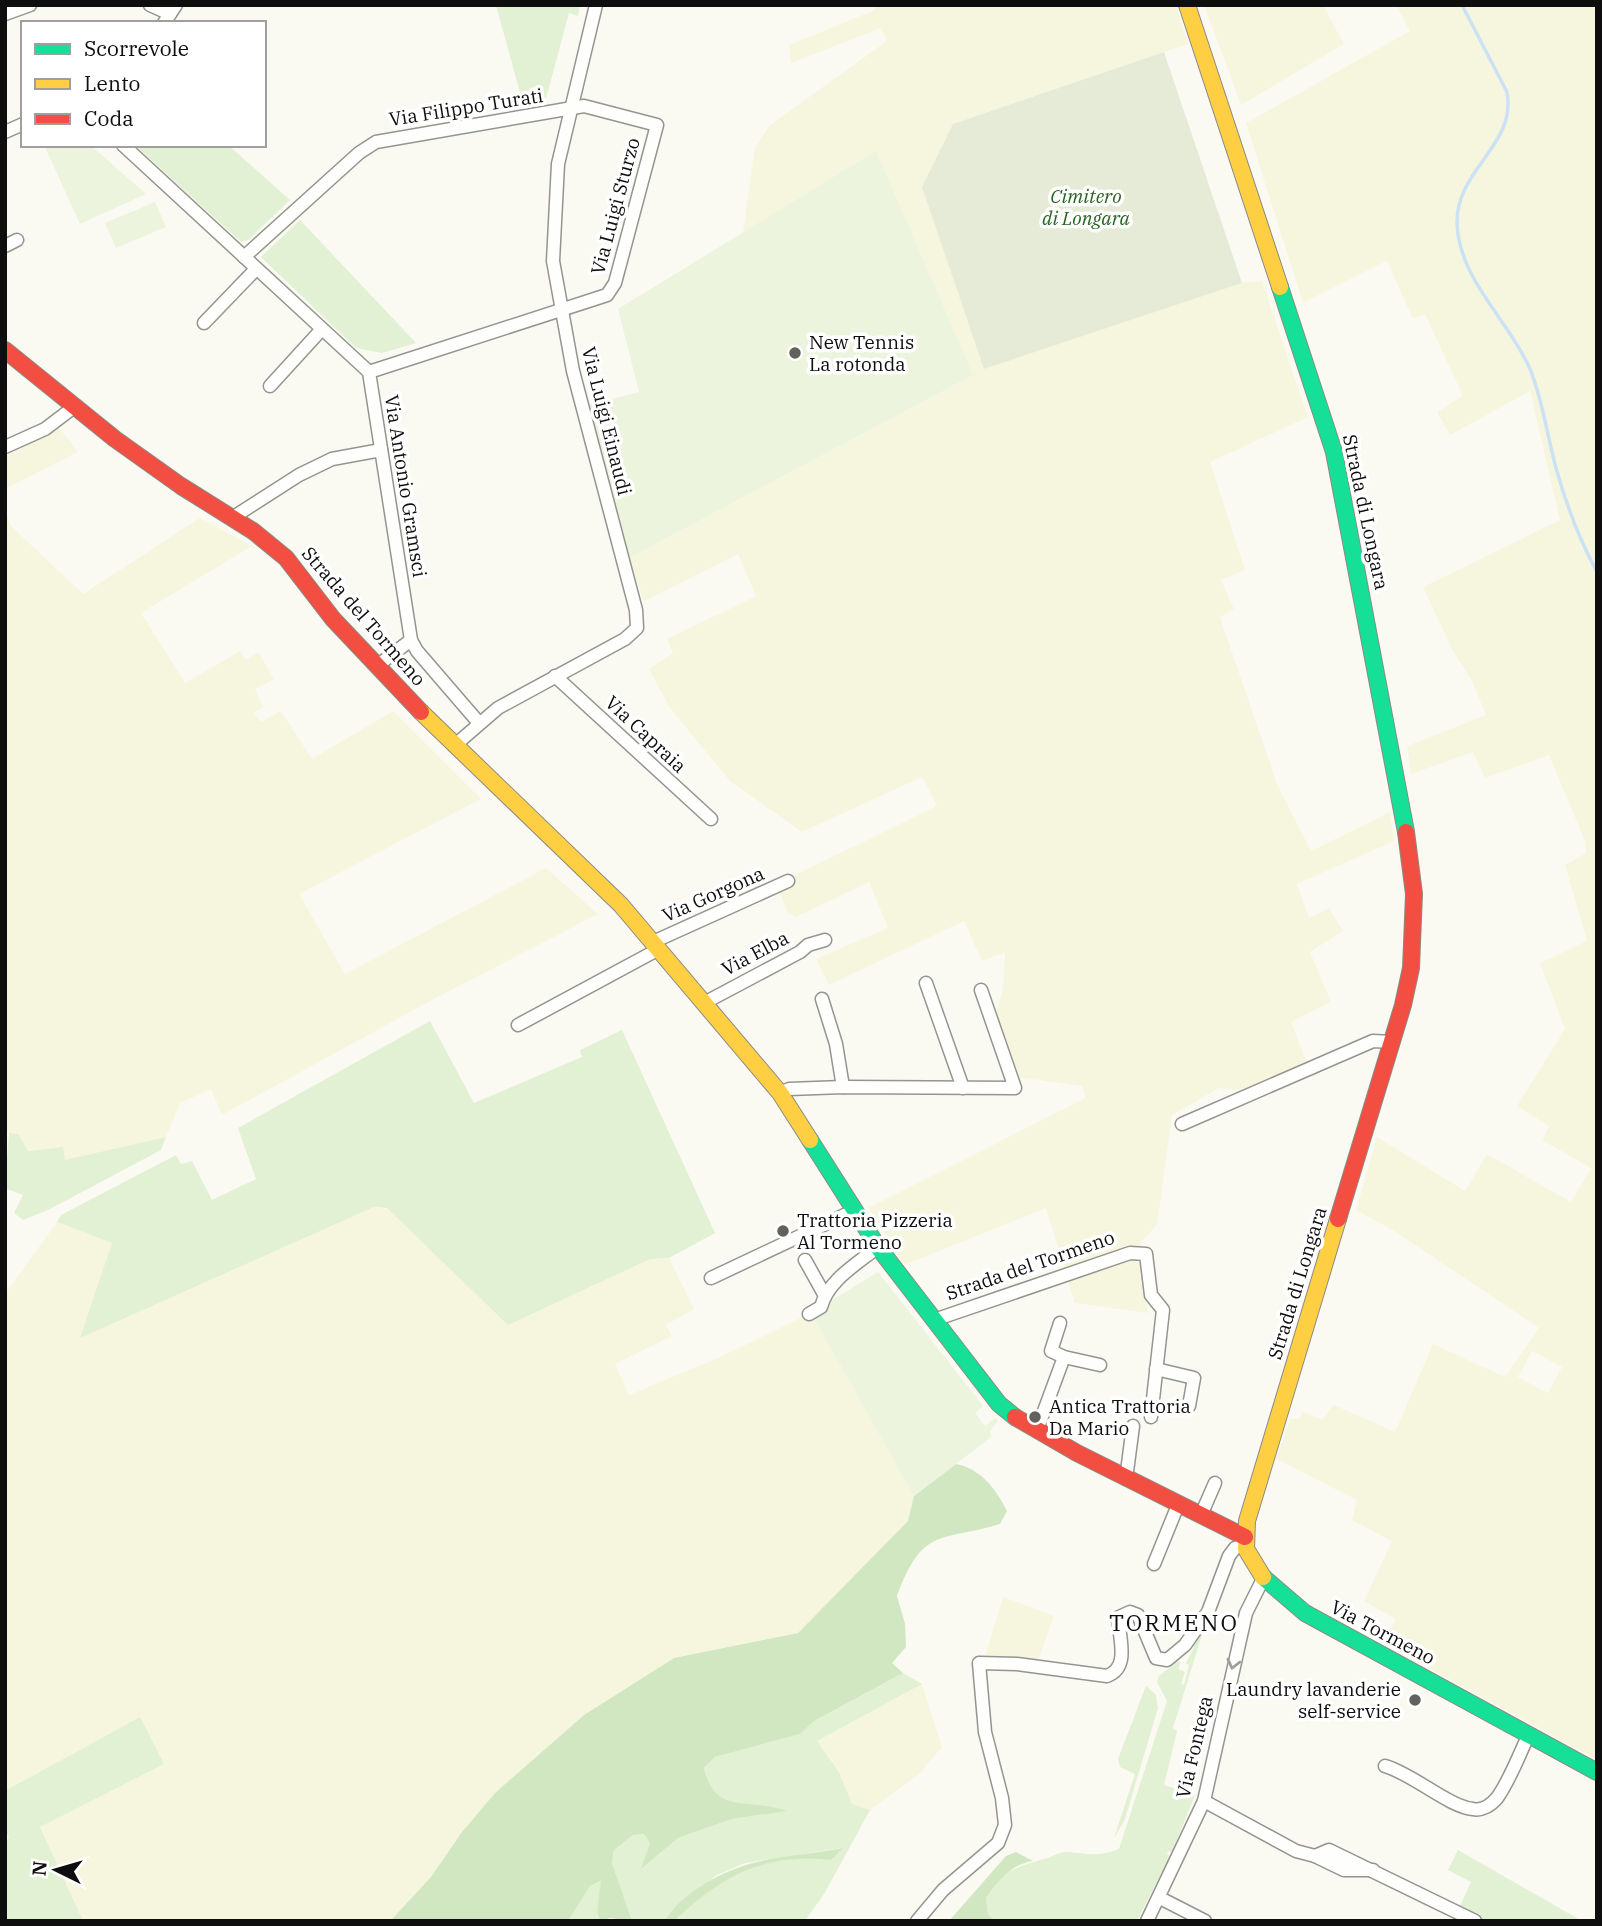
<svg xmlns="http://www.w3.org/2000/svg" width="1602" height="1926" viewBox="0 0 1602 1926" font-family="'IBM Plex Serif',serif">
<style>
.farmland{fill:#f6f6df;fill-rule:evenodd}
.green{fill:#e2f0d3}
.forest{fill:#d1e7c1}
.cemetery{fill:#e5ebd7}
.pitch{fill:#ecf4dd}
.lines{fill:none;stroke-linecap:round;stroke-linejoin:round}
.stream{stroke:#cae2f3;stroke-width:3.5}
.street-casing{stroke:#949491;stroke-width:15}
.fast-casing{stroke:#8b8b87;stroke-width:18}
.slow-casing{stroke:#8b8b87;stroke-width:18}
.jam-casing{stroke:#8b8b87;stroke-width:18}
.street{stroke:#fefefd;stroke-width:12}
.fast{stroke:#16e098;stroke-width:16}
.slow{stroke:#ffcf43;stroke-width:16}
.jam{stroke:#f24e42;stroke-width:16}
.oneway{stroke:#9e9e9d}
.poi-dot{fill:#61615e;stroke:#fff;stroke-width:2.5}
.labels{text-anchor:middle;dominant-baseline:central;stroke-width:7;stroke-linejoin:round;paint-order:stroke}
.street-label{font-size:19px;fill:#0e0e0e;stroke:#fff}
.park-label{font-size:19px;font-style:italic;fill:#286320;stroke:#fff}
.poi-label{font-size:19px;fill:#0e0e0e;stroke:#fff;text-anchor:start}
.quarter-label{font-size:23px;letter-spacing:2px;fill:#0e0e0e;stroke:#fff}
</style>
<rect width="100%" height="100%" fill="#fafaf2"/>
<g class="farmland">
<path d="M874,5h302l12,39 -235,80 289,159 20,-2 46,136 -98,45 35,108 -24,10 13,29 -14,8 57,167 34,67 79,-39 4,29 -97,43 12,34 20,-10 14,23 -33,21 21,50 -40,20 18,47 -29,11 -42,10 -19,-2 -47,27 -15,110 -16,17 -2,20 9,51 -73,-10 -29,-95 -142,57 -36,-57 218,-110 -4,-12 -65,-9 -22,-61 8,-27 2,-37 -23,9 -18,-40 -135,64 -13,-26 72,-31 -19,-46 -73,35 -8,-4 -9,-22 12,-14 146,-71 -15,-29 -120,55 -72,-51 -60,-73 -21,-39 24,-16 -6,-14 89,-43 -18,-42 -94,47 -15,-43 344,-183 -177,-173 -53,31 12,-86 15,-22 117,-84 -6,-13 -90,35 -2,-18 86,-35z"/>
<path d="M1204,5h119l21,39 -103,61z"/>
<path d="M1396,5h201v1755l-214,-117 13,-24 -32,-18 28,-60 -40,-21 5,-20 -81,-41 14,-40h9l4,-7 19,8 12,-15 61,27 38,-88 72,33 34,-49 -145,-97 -38,-21 21,-73 88,54 22,-37 84,48 20,-34 -49,-28 7,-14 -32,-20 48,-77 -25,-66 47,-22 -22,-76 21,-12 -1,-12 -36,-86 -64,23 -12,-26 -62,22 -4,-28 79,-31 -14,-34 -19,-30 -30,-64 137,-67 -30,-129 -80,44 -13,-23 26,-16 -38,-82 -12,5 -26,-58 -84,42 -57,-180 164,-92zM1532,1351l30,16 -14,26 -30,-16z"/>
<path d="M59,428l19,24 -73,37v-32z"/>
<path d="M5,509l6,17 72,68 117,-76 52,28 -111,67 44,70 55,-32 6,9 12,-8 16,27 -19,10 8,18 -9,6 7,9 20,-11 31,48 81,-48 88,88 -182,95 46,80 201,-106 52,46 -166,86 -210,115 -11,-26 -31,14 -14,34 -102,24 -2,-14 -34,4 -9,-15 -14,-6z"/>
<path d="M374,1207l276,52 19,-1 25,51 -28,16 6,11 -57,28 14,31 89,-37 93,-45 103,183 -6,25 -110,112 -124,25 -90,57 -89,78 -33,39 -31,45 -39,42 -309,2 -43,-94 123,-63 -158,27v-497l52,-72 55,21 -31,94z"/>
<path d="M1003,1597l51,19 -17,47 -52,-6z"/>
<path d="M922,1684l20,63 -23,27 -49,36 -18,-6 -12,-30 -24,-33z"/>
</g>
<g class="green">
<path d="M496,5h84l-2,11 -9,-3 -25,93 -12,2 -10,-8z"/>
<path d="M135,145h93l62,55 -42,40 -7,2z"/>
<path d="M300,220l116,123 -34,10 -26,-5 -95,-91z"/>
<path d="M430,1021l44,82 108,-46 -2,-7 42,-20 93,203 -46,25 -19,1 -142,66 -121,-117 -13,-1 -294,131 32,-95 -55,-21 4,-7 115,-60 5,9 11,-3 20,39 44,-21 -18,-51z"/>
<path d="M9,1132l10,3 9,16 35,-4 2,13 101,-23 -5,13 -111,59 -27,11 -9,-7 9,-18 -18,-7z"/>
<path d="M1198,1634l4,1 -29,93 4,3 -13,54 31,10 -23,57 -4,-1 -1,3 3,2 -33,65h-142l-7,-7 -2,-16c20,-29 25,-29 58,-39 7,-1 14,-7 21,-7 24,1 29,6 54,-3l48,-148 -10,-19 2,-6 19,-15 3,1 -3,7 7,3 -4,12 3,1 5,-20 -3,-2 8,-16 -5,-3z"/>
<path d="M903,1673l19,11 -105,57 23,33 12,30 18,6 -46,84 -19,27h-131c48,-46 90,-70 157,-61l11,-12 -97,15 -30,13 -50,45h-33l-20,-58 2,-13 19,-15 11,-1 6,9 -8,25 36,-30 54,-19 53,-8 -60,-10 -16,-12 -5,-21 11,-11 85,-23 14,-13z"/>
<path d="M1146,1686l10,9 2,13 -33,111 -11,19 21,-64 -15,-7 -2,-8z"/>
<path d="M140,1717l24,47 -124,63 43,94h-78v-77l4,-7 -4,-5v-41z"/>
<path d="M1458,1850l124,71h-104l-20,-11 13,-28 -23,-12z"/>
<path d="M602,1881l-5,31 3,9h-32l22,-35z"/>
</g>
<g class="forest">
<path d="M956,1464c25,5 40,25 51,47l-7,13c-60,18 -77,2 -103,72l8,28 1,23 -14,16 11,10 -89,48 -14,13 -85,23 -11,11c11,48 43,29 83,43l-55,8 -54,19 -37,31 9,-26 -6,-9 -11,1 -19,15 -2,13 20,58 -22,-3 -10,3 -3,-9 4,-31 -11,5 -22,35h-182l6,-2 39,-42 31,-45 33,-39 89,-78 90,-57 124,-25 110,-112 6,-25z"/>
<path d="M843,1848l-12,12c-68,-7 -108,15 -157,61h-9c6,-12 19,-23 30,-31 53,-36 89,-31 148,-42z"/>
<path d="M1016,1852l17,9c-22,3 -35,20 -47,37l2,16 7,7h-46l57,-65z"/>
</g>
<path class="cemetery" d="M1164,52l78,231 -258,86 -62,-182 31,-63z"/>
<g class="pitch">
<path d="M44,145h46l56,49 -66,30z"/>
<path d="M876,151l97,224 -344,183 -45,-152 55,-14 -21,-83z"/>
<path d="M155,202l11,25 -50,21 -11,-25z"/>
<path d="M878,1272l105,134 -8,7 10,13 10,-8 3,3 -8,10 1,6 -77,59 -103,-183z"/>
</g>
<g class="lines">
<path class="stream" d="M1462,5l45,87c10,53 -50,76 -50,130 1,57 52,98 73,147 13,32 17,66 26,99 10,36 23,71 41,104"/>
<g class="street-casing">
<g id="street">
<path d="M150,5l20,9"/>
<path d="M5,14l25,-9"/>
<path d="M164,23l12,-18"/>
<path d="M5,132l18,-8"/>
<path d="M123,145l246,227"/>
<path d="M5,246l12,-6"/>
<path d="M244,257l115,-104 17,-11 208,-36 73,19 -42,158 -8,12 -238,77 42,268 6,11 62,72"/>
<path d="M204,323l52,-54"/>
<path d="M270,386l52,-57"/>
<path d="M5,447l40,-18 29,-22"/>
<path d="M232,518l67,-43 33,-16 49,-9"/>
<path d="M377,666l34,-26"/>
<path d="M555,676l156,143"/>
<path d="M454,746l44,-38 127,-69 12,-11 -1,-18 -63,-239 -20,-110 5,-97 38,-159"/>
<path d="M653,942l135,-61"/>
<path d="M926,983l37,105"/>
<path d="M822,999l14,45 7,43"/>
<path d="M704,1003l96,-51 8,-7 17,-5"/>
<path d="M518,1025l141,-76"/>
<path d="M780,1093l9,-4 54,-2 172,1 -34,-98"/>
<path d="M1182,1124l191,-83 19,1"/>
<path d="M805,1260l19,34"/>
<path d="M711,1278l142,-67"/>
<path d="M809,1314l12,-7c7,-27 36,-43 57,-60"/>
<path d="M934,1320l196,-67 16,1 5,41 12,15 -12,107"/>
<path d="M1060,1323l-9,28 13,6 36,8"/>
<path d="M1156,1369l38,9 -5,28"/>
<path d="M1037,1430l27,-73"/>
<path d="M1126,1479l7,-53"/>
<path d="M1201,1515l14,-32"/>
<path d="M1154,1564l24,-59"/>
<path d="M1385,1766c28,8 64,41 88,43 9,2 18,-4 24,-11 13,-18 22,-43 32,-64"/>
<path d="M1204,1801l92,50 19,5 29,14h29"/>
<path d="M1315,1856l14,-6 146,71"/>
<path d="M1160,1898l45,23"/>
<path d="M917,1921l26,-31 55,-47 7,-18 -3,-27 -17,-66 -6,-69 38,1 90,12c25,-9 10,-42 12,-59l11,-5 8,3 18,43 11,2 18,-15 23,-33 21,-56 6,-8 10,-4"/>
<path d="M1147,1921l57,-120 42,-188 18,-36"/>
</g>
</g>
<g class="fast-casing">
<g id="fast">
<path d="M1280,287l54,165 72,380"/>
<path d="M810,1140l68,107 121,157 16,13"/>
<path d="M1263,1577l42,36 292,159"/>
</g>
</g>
<g class="slow-casing">
<g id="slow">
<path d="M1187,5l93,282"/>
<path d="M421,712l200,193 159,188 30,47"/>
<path d="M1263,1577l-17,-28 1,-28 91,-302"/>
</g>
</g>
<g class="jam-casing">
<g id="jam">
<path d="M5,350l110,89 66,47 72,45 33,27 47,61 88,93"/>
<path d="M1338,1219l65,-214 8,-37 3,-74 -8,-62"/>
<path d="M1015,1417l62,36 168,84"/>
</g>
</g>
<use href="#street" class="street"/>
<use href="#fast" class="fast"/>
<use href="#slow" class="slow"/>
<use href="#jam" class="jam"/>
</g>
<defs><path id="oneway-chevron" d="M-2-3.5L2.5 0L-2 3.5" fill="none" stroke-width="1.6" stroke-linecap="round" stroke-linejoin="round" transform="scale(1.75)"/></defs>
<use class="oneway" href="#oneway-chevron" transform="translate(1233 1664) rotate(104)"/>
<g class="poi-dot">
<circle cx="795" cy="353" r="7"/>
<circle cx="783" cy="1231" r="7"/>
<circle cx="1035" cy="1417" r="7"/>
<circle cx="1415" cy="1700" r="7"/>
</g>
<g class="labels">
<g class="street-label">
<text transform="translate(466 107) rotate(-9)">Via Filippo Turati</text>
<text transform="translate(615 206) rotate(-75)">Via Luigi Sturzo</text>
<text transform="translate(607 421) rotate(76)">Via Luigi Einaudi</text>
<text transform="translate(406 486) rotate(81)">Via Antonio Gramsci</text>
<text transform="translate(1366 512) rotate(78)">Strada di Longara</text>
<text transform="translate(364 616) rotate(49)">Strada del Tormeno</text>
<text transform="translate(646 734) rotate(43)">Via Capraia</text>
<text transform="translate(713 894) rotate(-24)">Via Gorgona</text>
<text transform="translate(755 953) rotate(-28)">Via Elba</text>
<text transform="translate(1030 1265) rotate(-19)">Strada del Tormeno</text>
<text transform="translate(1297 1283) rotate(-73)">Strada di Longara</text>
<text transform="translate(1383 1632) rotate(28)">Via Tormeno</text>
<text transform="translate(1194 1747) rotate(-77)">Via Fontega</text>
</g>
<g class="park-label">
<text x="1086" y="196">Cimitero<tspan x="1086" dy="22">di Longara</tspan></text>
</g>
<g class="poi-label">
<text x="809" y="342">New Tennis<tspan x="809" dy="22">La rotonda</tspan></text>
<text x="797" y="1220">Trattoria Pizzeria<tspan x="797" dy="22">Al Tormeno</tspan></text>
<text x="1049" y="1406">Antica Trattoria<tspan x="1049" dy="22">Da Mario</tspan></text>
<text x="1401" y="1689" text-anchor="end">Laundry lavanderie<tspan x="1401" dy="22">self-service</tspan></text>
</g>
<g class="quarter-label">
<text x="1174" y="1622">TORMENO</text>
</g>
</g>
<rect width="1602" height="1926" fill="none" stroke="#0e0e0e" stroke-width="14"/>
<rect x="21" y="21" width="245" height="126" fill="#ffffff" stroke="#9f9f9f" stroke-width="2"/>
<rect x="35" y="44" width="35" height="10" fill="#16e098" stroke="#9f9f9f" stroke-width="2"/>
<text x="84" y="56" font-size="21" fill="#0e0e0e">Scorrevole</text>
<rect x="35" y="79" width="35" height="10" fill="#ffcf43" stroke="#9f9f9f" stroke-width="2"/>
<text x="84" y="91" font-size="21" fill="#0e0e0e">Lento</text>
<rect x="35" y="114" width="35" height="10" fill="#f24e42" stroke="#9f9f9f" stroke-width="2"/>
<text x="84" y="126" font-size="21" fill="#0e0e0e">Coda</text>
<g transform="translate(56 1870) rotate(275)" stroke="#ffffff" stroke-width="5" paint-order="stroke">
<path d="M0-5L12 26L0 18L-12 26Z" fill="#0e0e0e"/>
<text y="-10" font-size="19" font-weight="bold" text-anchor="middle" fill="#0e0e0e">N</text>
</g>
</svg>
